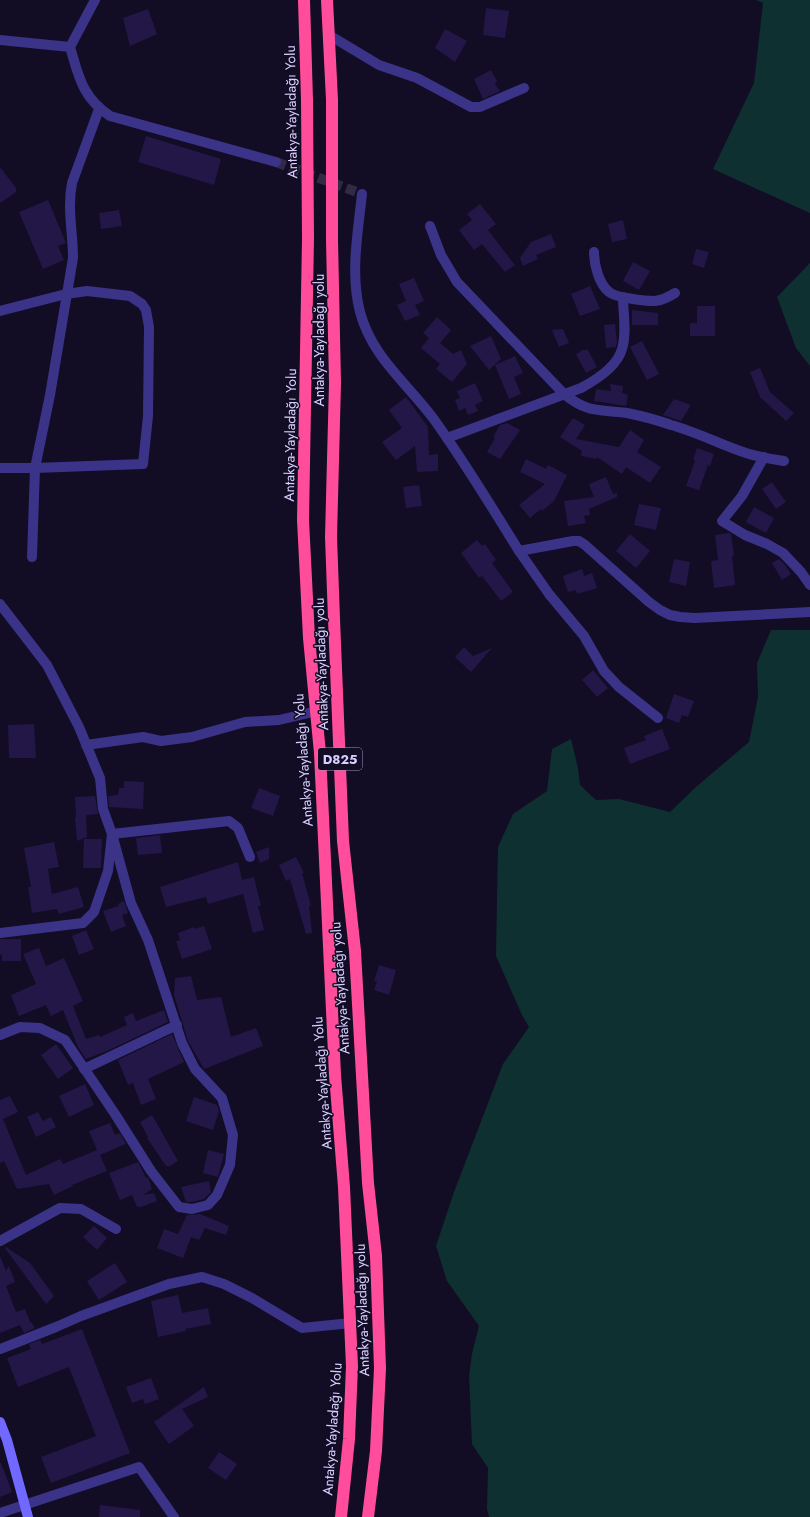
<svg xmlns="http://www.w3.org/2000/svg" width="810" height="1517" viewBox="0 0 810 1517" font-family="Jost,sans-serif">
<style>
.green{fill:#0f3030}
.building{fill:#231748}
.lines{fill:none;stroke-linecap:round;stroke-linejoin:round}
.street-tunnel{stroke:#302a46;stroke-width:10;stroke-dasharray:10 5;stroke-linecap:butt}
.street{stroke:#3a3388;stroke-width:10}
.secondary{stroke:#7168ff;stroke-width:10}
.highway{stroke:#ff4c9b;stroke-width:12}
.labels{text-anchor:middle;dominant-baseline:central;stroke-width:3;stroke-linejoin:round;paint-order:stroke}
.shield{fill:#120c25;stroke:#9d96be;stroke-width:1}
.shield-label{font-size:13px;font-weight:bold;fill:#d8d1ff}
.street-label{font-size:14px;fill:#d8d1ff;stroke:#120c25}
</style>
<rect width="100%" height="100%" fill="#120c25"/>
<g class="green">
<path d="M756,0h54v213l-97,-44 41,-86 9,-80z"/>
<path d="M810,263v103l-14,-18 -19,-51z"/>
<path d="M771,630h39v887h-321l-2,-8 1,-41 -16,-24 -3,-68 3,-22 7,-28 -32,-45 -11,-35 18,-54 49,-128 26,-37 -7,-12 -26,-59 2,-109 15,-33 34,-23 5,-42 19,-10 7,29 2,17 16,15 23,-1 51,13 26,-25 53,-45 9,-45 -1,-34z"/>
</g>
<g class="building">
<path d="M486,8l23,3 -4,27 -22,-3z"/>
<path d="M148,9l9,25 -27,12 -7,-28z"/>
<path d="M445,29l22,12 -12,21 -20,-14z"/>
<path d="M491,70l6,11 -2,3 5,7 -17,8 -9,-20z"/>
<path d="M146,136l75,23 -7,26 -76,-23z"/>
<path d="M0,167l16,21v4l-16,11z"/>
<path d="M48,200l18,43 -8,3 6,14 -21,9 -24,-57z"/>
<path d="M480,204l16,20 -8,6 27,35 -10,7 -23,-28 -8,6 -15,-20 13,-10 -5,-6z"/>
<path d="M119,210l3,16 -21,3 -2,-16z"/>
<path d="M623,220l4,19 -15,3 -4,-18z"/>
<path d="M551,234l5,13 -20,8 2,4 -15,7 -3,-8 11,-16z"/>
<path d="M696,249l13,3 -5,16 -12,-4z"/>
<path d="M633,262l17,9 -11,19 -16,-9z"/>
<path d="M414,278l10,23 -9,4 5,10 -15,6 -8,-16 9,-4 -7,-17z"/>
<path d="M590,286l10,23 -20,7 -9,-22z"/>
<path d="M697,306h18v30h-25v-13h7z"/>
<path d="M632,310l26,3v12h-26z"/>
<path d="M437,317l14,13 -11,13 13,11 8,-4 6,14 -15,18 -16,-13 4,-5 -19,-16 8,-10 -6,-5z"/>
<path d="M615,324l2,18 -1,5 -10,1 -2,-23z"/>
<path d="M563,329l6,14 -10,4 -7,-17z"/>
<path d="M491,336l10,23 -12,11 -19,-24z"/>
<path d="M642,341l17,33 -12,6 -17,-33z"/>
<path d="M583,350h5l9,17 -11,6 -10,-19z"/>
<path d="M515,356l8,17 -9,4 7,17 -12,5 -14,-34z"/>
<path d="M760,368l10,24 24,21 -8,8 -26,-24 -10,-25z"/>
<path d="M475,383l8,18 -8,4 3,6 -10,4 -3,-7 -6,3 -4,-11 5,-2 -3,-7z"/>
<path d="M610,384l13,2 -1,7 6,2 -2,11 -32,-5 2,-12 15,2z"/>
<path d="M406,397l22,30 1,28 9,-1v17l-21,1 -2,-26 -19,14 -14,-18 20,-14 -13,-18z"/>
<path d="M674,399l17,6 -10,16 -18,-6z"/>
<path d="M573,418l12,7 -9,14 43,8 11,-17 14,10 -7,12 24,15 -11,16 -24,-16 -4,7 -25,-17v2l-16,-3 1,-5 -22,-14z"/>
<path d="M507,423l13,7 -20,29 -13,-7 8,-14 -2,-1 7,-12z"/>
<path d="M697,448l17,6 -4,12 -2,-1 -9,25 -13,-4 9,-25 -2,-1z"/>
<path d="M526,459l20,10 2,-4 19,10 -13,26 -12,10 -1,-2 -11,9 -11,-13 26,-21 -25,-12z"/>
<path d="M606,477l7,17 4,-1v4l-28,12 1,6 -6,1 2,7 -18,3 -4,-25 30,-4 -5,-13z"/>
<path d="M772,482l14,20 -10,7 -14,-20z"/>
<path d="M419,485l3,21 -16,2 -3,-21z"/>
<path d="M639,504l22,4 -5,22 -22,-5z"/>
<path d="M754,507l20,11 -8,15 -20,-11z"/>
<path d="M729,533l2,1 3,21 -2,1 3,29 -21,3 -3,-27 7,-1 -3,-25z"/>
<path d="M630,534l20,17 -14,17 -20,-17z"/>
<path d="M477,540l5,6 3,-2 11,16 -4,3 21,29 -12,9 -19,-25 -3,2 -18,-25z"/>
<path d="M674,559l16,3 -4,24 -17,-4z"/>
<path d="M779,559l7,7 5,8 -9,6 -10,-17z"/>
<path d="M582,569l2,7 8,-3 5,15 -20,6 -1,-4 -8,2 -5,-16z"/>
<path d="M464,647l9,9 19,-8 -21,24 -16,-15z"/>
<path d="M593,670l15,18 -11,9 -15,-17z"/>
<path d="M674,694l20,7 -6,16 -6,-2 -3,8 -13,-5z"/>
<path d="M34,724l2,34h-27l-1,-33z"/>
<path d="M662,729l8,20 -40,15 -6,-16 22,-8 -2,-4z"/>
<path d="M124,781l20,1 -1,27 -34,-2 -1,-11 10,-1 1,-7h5z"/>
<path d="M259,788l21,8 -7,20 -22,-8z"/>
<path d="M95,796l3,18 -12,1 1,22 -10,4 -2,-23h1l-1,-21z"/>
<path d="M160,835l2,18 -24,2 -2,-17z"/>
<path d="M84,839h18l-1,29h-18z"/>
<path d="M54,842l5,25 -11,2 4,25 26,-7 6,20 -25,7 -2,-5 -25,4 -4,-26h3l-7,-39z"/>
<path d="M269,847v12l-9,4 -4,-11z"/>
<path d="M296,857l8,16h-2l9,33h-2l3,27 -6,1 -16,-55 -4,2 -7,-16z"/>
<path d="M238,862l4,18 12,-3 7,29h-3l6,24 -11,3 -10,-39 -35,10 -2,-7 -40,10 -6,-20z"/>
<path d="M124,901l4,12 -6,2 4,11 -15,6 -8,-21 16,-5 -1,-2z"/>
<path d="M204,926l8,23 -30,10 -6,-18 4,-1 -2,-7 16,-6 1,2z"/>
<path d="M86,930l8,19 -15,6 -7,-19z"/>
<path d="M0,939h21v22h-19v-7l-2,1z"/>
<path d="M39,948l7,18 18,-8 19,43 -10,5 13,33 13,-4 1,2 27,-12 -3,-8 9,-4 3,8 28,-11 4,12 -61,29 -21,8 -8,-12 -15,-37 -12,6 -5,-11 -27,11 -8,-21 25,-11 -13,-30z"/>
<path d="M379,965l17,5 -7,25 -15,-5 3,-9h-3z"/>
<path d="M191,976l6,24 24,-3 10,40 25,-9 7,18 -59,23 -16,-28 -14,-46 1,-17z"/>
<path d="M172,1034l12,28 -36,17 8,20 -15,6 -8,-22 -5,2 -10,-25z"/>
<path d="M56,1044l17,24 -15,11 -17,-24z"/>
<path d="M85,1084l9,21 -25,12 -10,-21z"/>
<path d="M10,1096l8,16 -15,7 23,56 34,-16 3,5 34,-14 -8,-19 21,-8 5,12 5,-2 6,11 -26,11 7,16 -35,14 1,1 -19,9 -5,-11 -32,5 -13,-28 -4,2v-63z"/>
<path d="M194,1097l23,8 2,6 -6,19 -27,-9z"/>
<path d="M38,1112l5,9 8,-4 5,10 -20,10 -9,-20z"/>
<path d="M152,1115l26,46 -8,5h-4l-19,-28 1,-1 -8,-15z"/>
<path d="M208,1150l16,4 -6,23 -15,-4z"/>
<path d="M138,1162l8,16 2,-1 4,12 -9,6 11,-2 3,8 -16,6h-4l-5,-12 -12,5 -11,-27z"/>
<path d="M209,1181l2,11 -7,7 -12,3h-6l-5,-15z"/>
<path d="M200,1214l29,12 -3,9 -21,-7 -6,12 -8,-3 -8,21 -26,-10 7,-19 14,5 9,-19z"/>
<path d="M94,1226l13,12 -10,12 -14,-13z"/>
<path d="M6,1247l24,16 24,33 -8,8 -41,-56z"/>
<path d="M0,1256l6,15 3,-5 6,16 -9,4 10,26 9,-3 5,13h1l4,6 -11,5 -4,-8 -20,8z"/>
<path d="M115,1263l12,19 -28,18 -12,-19z"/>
<path d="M178,1295l4,18 26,-5 3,16 -26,5 1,2 -28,6 -7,-36z"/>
<path d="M82,1329l48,124 -79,30 -10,-26 55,-21 -27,-69 -51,20 -11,-29 24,-9 -2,-5 11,-4 2,4z"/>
<path d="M151,1378l8,21 -14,5 -2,-5 -11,4 -6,-16z"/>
<path d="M204,1387l4,10 -26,12 12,17 -25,18 -15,-22z"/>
<path d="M219,1452l18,12 -11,16 -18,-12z"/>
<path d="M0,1463h1l11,29 -12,5z"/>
<path d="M100,1505l40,5v7h-41z"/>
</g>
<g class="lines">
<path class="street-tunnel" d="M276,162l86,32"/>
<g class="street">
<path d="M329,35l50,30 38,13 54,29h9l44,-19"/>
<path d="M0,40l70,7c9,30 12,50 40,69l166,46"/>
<path d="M70,47l25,-47"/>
<path d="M362,194c-4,38 -12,79 -2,118 12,45 46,70 73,106 31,43 58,88 86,133l54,-10h6l6,4 64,57 11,8 10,5 10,2 15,1 115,-6"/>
<path d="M430,226l11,29 16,27 107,112c25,20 34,15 63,19 15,3 30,7 44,12 26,7 50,20 75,28 12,4 26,6 38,8"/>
<path d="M594,252c0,13 5,32 15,40 7,6 37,9 46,9 7,-1 14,-4 20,-8"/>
<path d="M0,311l66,-17 21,-3 43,5 12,8 4,6 3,17 -1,89 -5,48 -108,4h-35"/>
<path d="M447,438l134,-50c15,-8 36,-21 41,-39 5,-16 1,-36 1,-52"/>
<path d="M764,457l-22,39 -20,25 23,14 22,9 16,9 18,19 9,13"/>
<path d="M519,551l30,43 35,42 20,35 15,16 39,31"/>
<path d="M32,557l3,-89 15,-73 23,-137c0,-25 -6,-50 -1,-75l27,-74"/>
<path d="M0,604l47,61 32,62 21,51 3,31 9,25 -4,37 -14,41 -11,11 -83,10"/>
<path d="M86,745l57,-8 18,4 31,-4 53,-15 34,-2 38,-9"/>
<path d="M0,1035l20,-8 20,1 25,12 50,74 36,57 28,36 13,2 16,-4 9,-10 13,-30 3,-30 -11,-37 -27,-29 -13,-26 -34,-103 -17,-37 -19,-69 117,-13 9,7 12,29"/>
<path d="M84,1069l93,-44"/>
<path d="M0,1241l60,-33 21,1 35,20"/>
<path d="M0,1349l56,-22 25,-11 88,-32 33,-7 22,7 28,14 50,30 49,-5"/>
<path d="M0,1513l139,-46 35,50"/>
</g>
<path class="secondary" d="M0,1422l7,18 21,77"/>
<g class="highway">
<path d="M304,0l3,100 1,139 -5,281 6,118 11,115 15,322 9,112 8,179 -3,73 -8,78"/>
<path d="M327,0l5,100v140l3,143 -4,154 3,82 9,222 12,110 13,232 8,73 4,112 -4,83 -8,66"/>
</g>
</g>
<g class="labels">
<rect class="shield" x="318" y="748" width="44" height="22" rx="3"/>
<g class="shield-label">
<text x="340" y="759">D825</text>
</g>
<g class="street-label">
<text transform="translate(291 112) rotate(-91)">Antakya-Yayladağı Yolu</text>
<text transform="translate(319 340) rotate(-90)">Antakya-Yayladağı yolu</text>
<text transform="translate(290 435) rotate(-89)">Antakya-Yayladağı Yolu</text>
<text transform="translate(321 664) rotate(-92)">Antakya-Yayladağı yolu</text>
<text transform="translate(303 760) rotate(-94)">Antakya-Yayladağı Yolu</text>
<text transform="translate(340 988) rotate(-94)">Antakya-Yayladağı yolu</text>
<text transform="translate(322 1083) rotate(-94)">Antakya-Yayladağı Yolu</text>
<text transform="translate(362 1310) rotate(-92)">Antakya-Yayladağı yolu</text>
<text transform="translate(332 1429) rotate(-86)">Antakya-Yayladağı Yolu</text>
</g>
</g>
</svg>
